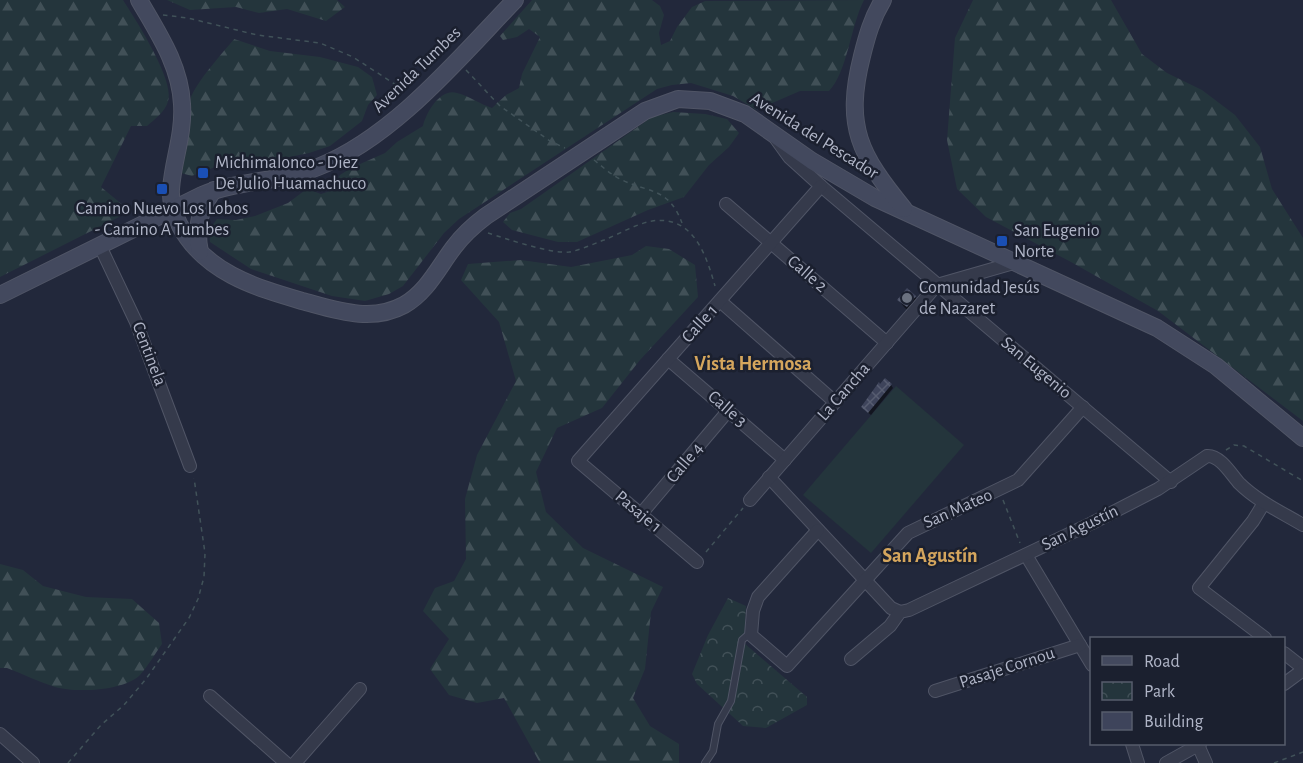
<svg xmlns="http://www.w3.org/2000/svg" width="1303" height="763" viewBox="0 0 1303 763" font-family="'Alegreya Sans',sans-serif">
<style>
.forest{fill:url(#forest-firs)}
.park{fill:url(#park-crowns)}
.garden{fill:#24353c}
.shadow{fill:#0007}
.building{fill:url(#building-cross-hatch)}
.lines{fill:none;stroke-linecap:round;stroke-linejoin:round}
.lane-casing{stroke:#505566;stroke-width:8}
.street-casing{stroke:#505566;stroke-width:14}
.secondary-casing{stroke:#505566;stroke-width:18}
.path{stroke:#415259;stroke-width:1.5;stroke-dasharray:4.5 4.5;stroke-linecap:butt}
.lane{stroke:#353a4b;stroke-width:6}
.street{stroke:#353a4b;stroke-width:12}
.secondary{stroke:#43495e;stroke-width:16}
.transit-dot{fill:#1a4fb4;stroke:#1b202f;stroke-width:2}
.worship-dot{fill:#6b7280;stroke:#1b202f;stroke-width:2}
.labels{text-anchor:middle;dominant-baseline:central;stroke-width:5;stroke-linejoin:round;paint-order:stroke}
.street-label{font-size:18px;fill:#b0b5c7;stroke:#1b202f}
.poi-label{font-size:18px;fill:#b0b5c7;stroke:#1b202f;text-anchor:start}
.neighbourhood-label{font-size:20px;font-weight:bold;fill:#d5a65d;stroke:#1b202f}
</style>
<defs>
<pattern id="forest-firs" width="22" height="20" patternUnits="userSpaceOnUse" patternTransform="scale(1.5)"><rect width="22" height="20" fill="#24353c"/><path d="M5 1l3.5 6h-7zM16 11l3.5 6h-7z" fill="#415057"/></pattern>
<pattern id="park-crowns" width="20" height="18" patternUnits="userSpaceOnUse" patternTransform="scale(1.5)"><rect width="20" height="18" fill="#24353c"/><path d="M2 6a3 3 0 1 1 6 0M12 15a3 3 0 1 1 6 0" fill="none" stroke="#415057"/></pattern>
<pattern id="building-cross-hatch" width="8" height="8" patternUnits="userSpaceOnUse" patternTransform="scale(1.5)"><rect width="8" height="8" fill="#3e445b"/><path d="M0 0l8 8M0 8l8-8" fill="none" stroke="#575d71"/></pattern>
</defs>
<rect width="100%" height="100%" fill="#22283b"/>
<g class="forest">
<path d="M0,0h123c12,19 52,80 45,101 -2,10 -14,19 -21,25h-16l-30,61 23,19 -1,9 -123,62z"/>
<path d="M167,0h170l8,7 -19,14 -39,-12 -28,4 -23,-6 -46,3z"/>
<path d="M532,0h120l8,6 4,9 -5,18 2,12 9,-4 7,-14 15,-20 13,-6 159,-1c-13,25 -17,73 -35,91h-29l-30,13 -5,6 -10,-1 -22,-13 -42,-13 -19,2 -15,4 -198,130 -15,14 -41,53 -14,8 -24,7 -33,-5 -81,-27 -41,-27 -1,-12 8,-11 19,1 19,-4 33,-13 16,-12h9l8,3 9,-3 10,-16 11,-7 34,-15 12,-11 26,-16c3,-13 17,-38 34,-33 12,3 23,11 35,15l14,-13 13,-7 3,-14 18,-37 -11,-8 -12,8 -14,3 -3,-4z"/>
<path d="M973,0h138l31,54 25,19 35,17 33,25 25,32 12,42 31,49v183l-145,-110 -87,-49 -85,-45 -29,-28 -10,-49 8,-102z"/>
<path d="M234,39l36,12 50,6 38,10 14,10 5,18 -9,10 -6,16 -32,25 -21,7 -59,12 -35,2 -23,9 -11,-3c7,-23 4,-46 8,-69 2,-17 33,-50 45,-65z"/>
<path d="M673,112l32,2 22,5 12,14 -10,14 -20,18 -25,32 -36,13 -71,32h-19l-46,-12 -9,-8 7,-9 11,-4 131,-92z"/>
<path d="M646,246l23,3 26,16 3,32 -58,63 -38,48 -45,20 -21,44 10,40 37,36 80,39 -12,25 -6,57 -12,29 17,28 29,18v19h-139l-36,-65 -27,5 -28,-8 -19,-26 19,-30 -26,-28 12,-23 19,-7 12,-22 -1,-60 12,-44 39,-74 -17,-59 -38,-42 7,-16 53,-4 50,7 61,-12z"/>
<path d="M0,564l23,6 20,16 43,11 46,2 27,24 3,21c-7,10 -14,22 -22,31 -16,16 -64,18 -85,12 -16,-5 -32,-13 -48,-19h-7z"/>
</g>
<path class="park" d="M728,598l18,8 -2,37 63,54v8l-41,23 -23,-2 -46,-42 -5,-10 16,-39z"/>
<path class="garden" d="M896,386l68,59 -93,108 -68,-58z"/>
<g class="shadow">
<path d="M907,290l8,7 5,8 -8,9 -8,-7 -5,-7z"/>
<path d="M891,385l2,3 -22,27 -6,-5 -2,-3z"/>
</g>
<g class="building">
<path d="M907,288l9,8 -9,11 -10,-7z"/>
<path d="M885,378l7,6 -24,29 -7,-6 18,-25 1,2z"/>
</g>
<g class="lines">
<g class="lane-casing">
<path id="lane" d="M705,763l8,-12 5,-27 13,-23 11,-61 8,-7"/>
</g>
<g class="street-casing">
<g id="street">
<path d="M776,139l13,18 32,29 350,296"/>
<path d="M726,204l161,139"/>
<path d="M100,246l36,76 54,144"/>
<path d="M720,301l115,101"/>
<path d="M668,359l117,101"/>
<path d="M769,477l122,131 9,4"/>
<path d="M750,500l187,-215 80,-23"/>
<path d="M1264,503l-11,18 -54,67 66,50"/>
<path d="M641,514l87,-103"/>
<path d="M818,530l-60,67 -5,14 -2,24 36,31 121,-133 110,-53 65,-73"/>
<path d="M1026,555l66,110"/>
<path d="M697,562l-119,-101 243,-275"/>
<path d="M1284,653l19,15"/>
<path d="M851,659l39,-33 10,-14 9,-2 183,-87 66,-34 49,-33c13,-1 24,18 32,27 18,18 42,29 64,42"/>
<path d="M1284,684l19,-14"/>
<path d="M935,691l145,-46"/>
<path d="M210,696l76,67"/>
<path d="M0,734l33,29"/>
<path d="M1132,744l6,19"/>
<path d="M1198,745l8,18"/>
<path d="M295,763l65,-74"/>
<path d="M1166,763l34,-19"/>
</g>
</g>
<g class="secondary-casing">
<g id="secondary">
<path d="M139,0c19,33 41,65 43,104 2,31 -9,56 -11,85 -1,13 3,24 8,35 25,48 75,63 123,77 34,9 69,22 102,4 23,-13 34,-37 50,-58 9,-12 20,-22 32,-31l159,-105 33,-12 32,2 35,13 67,47 63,37 282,130 59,38 87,72"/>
<path d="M883,0c-11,18 -16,36 -21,56 -18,71 -2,99 42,153"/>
<path d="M200,252c-5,-23 -1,-43 14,-62"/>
<path d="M0,295l202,-100c37,-15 79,-13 116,-28 76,-30 141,-109 197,-167"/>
</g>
</g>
<g class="path">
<path d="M163,15l25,3 69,17 63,8 33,14 54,35"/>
<path d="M466,70l34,36 50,35 15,7"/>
<path d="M594,160c9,7 17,15 28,20 28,13 47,8 60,43"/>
<path d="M488,233c19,6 63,21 81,19 12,-2 24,-8 35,-12 15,-6 32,-16 48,-19 41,-6 54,33 63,65"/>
<path d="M1226,450l8,-5 10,1 59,35"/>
<path d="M1003,500l17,43"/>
<path d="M706,552l37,-44"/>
<path d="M68,763l33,-38 23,-20 22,-26 43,-61 9,-19 6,-22 1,-24 -11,-75"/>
<path d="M1274,763l29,-11"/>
</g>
<use href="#lane" class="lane"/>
<use href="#street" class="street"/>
<use href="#secondary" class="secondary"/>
</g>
<g class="transit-dot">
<rect x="197" y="167" width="12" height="12" rx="3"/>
<rect x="156" y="183" width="12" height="12" rx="3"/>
<rect x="996" y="235" width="12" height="12" rx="3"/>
</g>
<circle class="worship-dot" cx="907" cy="298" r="6"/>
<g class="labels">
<g class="street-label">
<text transform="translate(417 70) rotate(-44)">Avenida Tumbes</text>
<text transform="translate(814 136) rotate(32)">Avenida del Pescador</text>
<text transform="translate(807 274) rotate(41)">Calle 2</text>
<text transform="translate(700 324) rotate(-48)">Calle 1</text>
<text transform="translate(149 354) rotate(69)">Centinela</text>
<text transform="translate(1036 368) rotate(40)">San Eugenio</text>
<text transform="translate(844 392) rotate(-49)">La Cancha</text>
<text transform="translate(727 409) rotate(41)">Calle 3</text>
<text transform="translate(685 463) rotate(-50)">Calle 4</text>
<text transform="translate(958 509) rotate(-24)">San Mateo</text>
<text transform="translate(638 512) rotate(40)">Pasaje 1</text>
<text transform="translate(1080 528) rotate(-26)">San Agustín</text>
<text transform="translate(1007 668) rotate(-18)">Pasaje Cornou</text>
</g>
<g class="poi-label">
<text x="215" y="163">Michimalonco - Diez<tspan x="215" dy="21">De Julio Huamachuco</tspan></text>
<text x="162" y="209" text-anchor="middle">Camino Nuevo Los Lobos<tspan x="162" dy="21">- Camino A Tumbes</tspan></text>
<text x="1014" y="231">San Eugenio<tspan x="1014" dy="21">Norte</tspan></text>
<text x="919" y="288">Comunidad Jesús<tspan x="919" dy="21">de Nazaret</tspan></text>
</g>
<g class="neighbourhood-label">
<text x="753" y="364">Vista Hermosa</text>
<text x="930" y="556">San Agustín</text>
</g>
</g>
<rect x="1090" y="637" width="195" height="108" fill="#1b202f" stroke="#575c6c" stroke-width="1.5"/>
<rect x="1102" y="656" width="30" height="9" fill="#43495e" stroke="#575c6c" stroke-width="1.5"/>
<text x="1144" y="667" font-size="18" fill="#b0b5c7">Road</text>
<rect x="1102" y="682" width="30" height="18" fill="url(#park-crowns)" stroke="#575c6c" stroke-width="1.5"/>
<text x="1144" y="697" font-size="18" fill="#b0b5c7">Park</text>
<rect x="1102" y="712" width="30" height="18" fill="#3e445b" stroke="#575c6c" stroke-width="1.5"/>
<text x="1144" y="727" font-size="18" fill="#b0b5c7">Building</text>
</svg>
